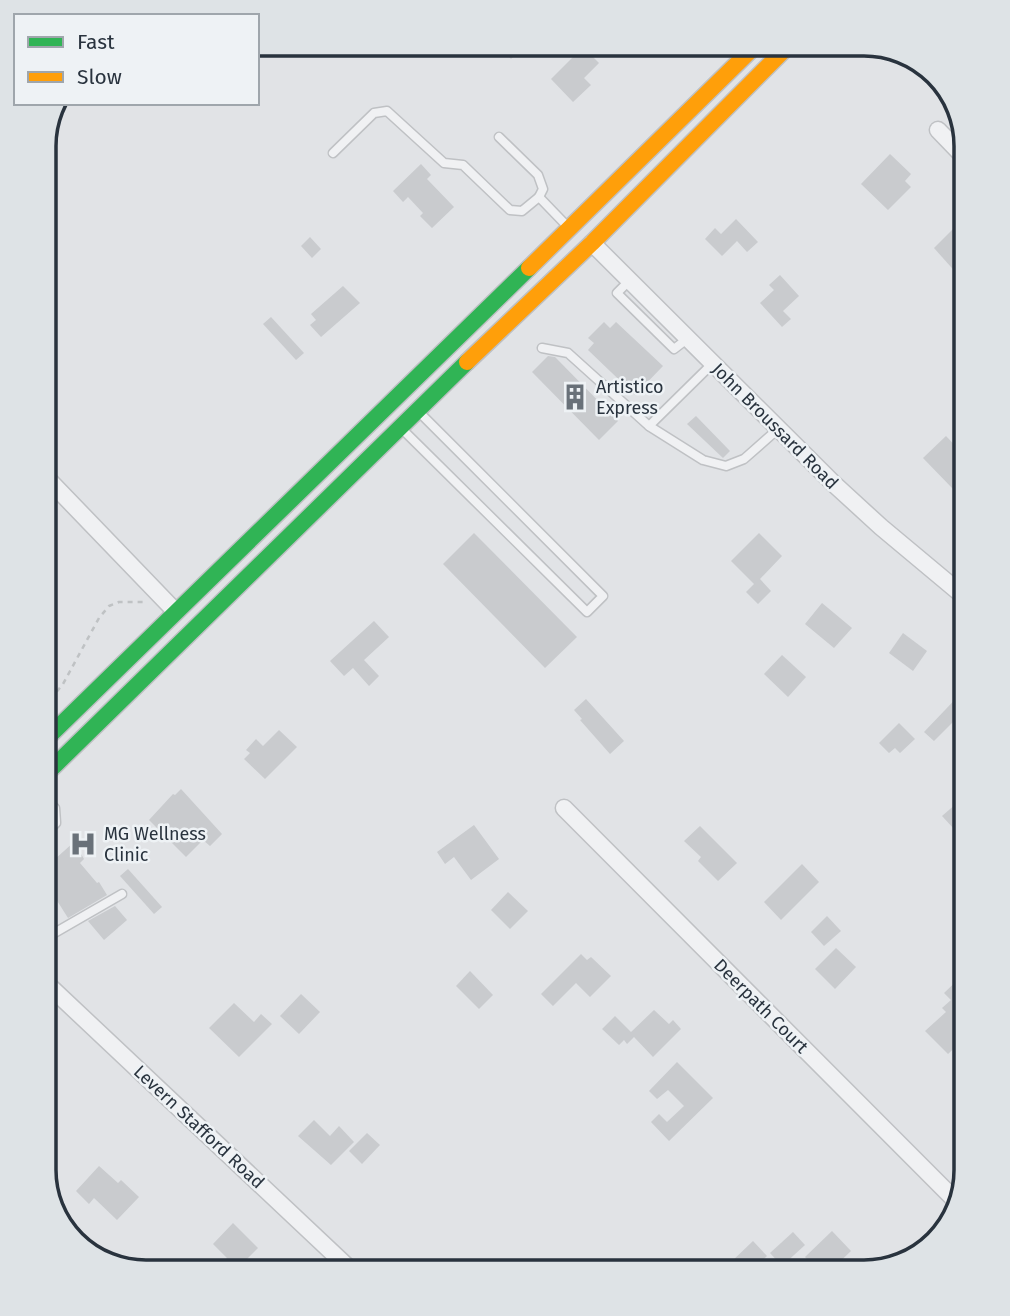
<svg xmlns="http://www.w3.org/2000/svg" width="1010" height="1316" viewBox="0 0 1010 1316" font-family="'Fira Sans',sans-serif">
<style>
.building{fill:#c9cbce}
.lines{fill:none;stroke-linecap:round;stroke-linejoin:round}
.lane-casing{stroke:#bfc1c4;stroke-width:11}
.street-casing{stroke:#bfc1c4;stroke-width:19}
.fast-casing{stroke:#bec0c3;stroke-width:19}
.slow-casing{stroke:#bec0c3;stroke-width:19}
.path{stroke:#bfc2c4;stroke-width:2.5;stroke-dasharray:5 5;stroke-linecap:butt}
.lane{stroke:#f0f1f3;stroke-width:8}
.street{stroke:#f0f1f3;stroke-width:16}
.fast{stroke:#30b455;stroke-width:16}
.slow{stroke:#ff9f0a;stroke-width:16}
.labels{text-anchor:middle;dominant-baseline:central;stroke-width:5;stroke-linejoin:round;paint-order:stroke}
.poi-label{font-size:18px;fill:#29333e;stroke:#eef2f5;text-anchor:start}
.street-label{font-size:18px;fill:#29333e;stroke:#eef2f5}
.rim{fill:none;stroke:#29333e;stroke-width:3.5}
</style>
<rect width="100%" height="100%" fill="#e1e3e6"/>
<g class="building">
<path d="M497,44h29l-15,15z"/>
<path d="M583,47l16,16 -15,15 7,7 -18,17 -22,-23z"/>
<path d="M890,154l21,20 -6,7 6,6 -23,23 -27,-26z"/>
<path d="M421,164l10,11 -4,4 27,28 -22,21 -12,-12 3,-3 -15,-16 -5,5 -10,-11z"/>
<path d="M966,216v53l-7,7 -25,-28z"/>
<path d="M736,219l22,23 -11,10 -10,-11 -15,15 -17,-17 10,-11 6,6z"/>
<path d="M310,237l11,12 -9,9 -11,-12z"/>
<path d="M780,275l19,21 -16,15 8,8 -9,8 -22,-24 14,-13 -5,-5z"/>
<path d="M343,286l17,17 -39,34 -11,-12 6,-5 -5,-6z"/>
<path d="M271,317l33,36 -8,7 -33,-36z"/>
<path d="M604,322l6,6 6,-6 47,44 -28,29 -47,-45 6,-7 -6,-5z"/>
<path d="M548,356l7,1 63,64 -19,19 -67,-68z"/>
<path d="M696,416l34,35 -7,7 -36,-34z"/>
<path d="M946,436l20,21v20l-13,12 -30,-31z"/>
<path d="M474,533l103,104 -32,31 -102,-104z"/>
<path d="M759,533l23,23 -22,23 11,12 -13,13 -12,-12 8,-8 -23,-23z"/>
<path d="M822,603l30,25 -18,20 -29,-24z"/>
<path d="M374,621l15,16 -25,23 15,16 -10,10 -16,-18 -9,8 -14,-15z"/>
<path d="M903,633l24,18 -14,20 -24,-18z"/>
<path d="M782,655l24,22 -18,20 -24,-23z"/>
<path d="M966,688v41l-10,-10 -22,22 -10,-9z"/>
<path d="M586,699l38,42 -14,13 -30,-34 2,-1 -8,-9z"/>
<path d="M899,723l16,16 -15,14 -5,-5 -6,5 -10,-10z"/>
<path d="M279,730l18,17 -32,32 -21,-20 6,-6 -4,-3 10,-11 7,7z"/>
<path d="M181,789l41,45 -12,12 -7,-6 -17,17 -37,-37 24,-26 2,1z"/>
<path d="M957,803l9,11v3l-12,12 -12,-13z"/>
<path d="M474,825l25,34 -28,21 -17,-23 -9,7 -8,-12z"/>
<path d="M700,826l37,37 -19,18 -20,-20 3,-4 -17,-16z"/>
<path d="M74,842l10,17 -4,4 17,20 2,-1 8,13 -39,23 -12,-19 -12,10v-40z"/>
<path d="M802,864l17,18 -38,38 -17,-18z"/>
<path d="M128,869l34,38 -8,7 -34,-38z"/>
<path d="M508,892l20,19 -18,18 -19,-19z"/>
<path d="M115,906l12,14 -23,20 -16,-19z"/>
<path d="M827,916l14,15 -17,15 -13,-14z"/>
<path d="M836,948l20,19 -21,22 -20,-20z"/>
<path d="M581,954l6,6 4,-3 20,19 -21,21 -14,-14 -23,23 -12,-12z"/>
<path d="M470,971l23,24 -14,14 -23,-23z"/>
<path d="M966,972v24l-10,9 10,11v21l-18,17 -23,-23 21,-19 -4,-4 9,-8 -7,-7z"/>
<path d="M301,994l19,18 -21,22 -19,-18z"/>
<path d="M234,1003l20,19 7,-8 11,10 -33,33 -30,-29z"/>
<path d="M654,1010l15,14 4,-4 8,9 -28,28 -19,-20 -7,7 -3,-4 -5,5 -17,-16 13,-13 16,16z"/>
<path d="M677,1062l36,36 -44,43 -18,-19 8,-8 8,8 17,-16 -16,-16 -11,9 -8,-8z"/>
<path d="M314,1120l16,16 9,-10 15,16 -23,23 -33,-29z"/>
<path d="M367,1133l13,12 -18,19 -13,-13z"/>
<path d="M99,1166l19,17 3,-3 18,17 -22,23 -23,-22 -5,6 -13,-13z"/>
<path d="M233,1223l25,25 -24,24h-21l14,-14 -14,-14z"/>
<path d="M832,1231l19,20 -22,21h-10l-14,-15z"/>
<path d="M793,1232l12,13 -23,21 -12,-13z"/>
<path d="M753,1241l14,15 -17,16h-11l-9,-9z"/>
</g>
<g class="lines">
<g class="lane-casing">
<g id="lane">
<path d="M499,137l39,38 5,14 -4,8"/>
<path d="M333,153l41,-40 13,-2 57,52 19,2 47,45 12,1 17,-14 28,29"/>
<path d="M629,281l-12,12 57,56 13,-10"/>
<path d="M542,348l26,5 81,73 54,34 23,6 18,-7 34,-30"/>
<path d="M649,426l63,-62"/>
<path d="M402,429l185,183 16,-16 -184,-184"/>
<path d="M44,835l12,-12 -1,-15 -11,-10"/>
<path d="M44,939l78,-45"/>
</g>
</g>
<g class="street-casing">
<g id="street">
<path d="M938,130l28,29"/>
<path d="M592,243l242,241 47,43 85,71"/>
<path d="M44,475l132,137"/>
<path d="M564,808l394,395"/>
<path d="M44,981l309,291"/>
</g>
</g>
<g class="fast-casing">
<g id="fast">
<path d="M44,741l485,-473"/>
<path d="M44,776l423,-414"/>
</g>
</g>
<g class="slow-casing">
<g id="slow">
<path d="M529,268l228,-224"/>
<path d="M467,362l125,-119 198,-199"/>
</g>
</g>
<path class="path" d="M44,707l19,-23 36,-66 10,-12 10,-4h26"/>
<use href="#lane" class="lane"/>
<use href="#street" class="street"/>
<use href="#fast" class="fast"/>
<use href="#slow" class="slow"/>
</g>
<defs>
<g id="building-bare" transform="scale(2.1)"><path d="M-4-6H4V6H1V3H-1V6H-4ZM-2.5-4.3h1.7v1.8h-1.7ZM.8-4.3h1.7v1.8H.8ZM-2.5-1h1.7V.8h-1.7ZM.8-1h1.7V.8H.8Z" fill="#697179" stroke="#eef2f5" stroke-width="2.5" paint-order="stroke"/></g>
<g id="hospital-bare" transform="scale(2.1)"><path d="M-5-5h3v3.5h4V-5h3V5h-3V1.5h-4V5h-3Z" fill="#697179" stroke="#eef2f5" stroke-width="2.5" paint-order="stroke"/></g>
</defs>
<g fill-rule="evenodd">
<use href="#building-bare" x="575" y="397"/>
<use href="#hospital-bare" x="83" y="844"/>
</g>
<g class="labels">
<g class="poi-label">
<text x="596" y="387">Artistico<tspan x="596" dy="21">Express</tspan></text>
<text x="104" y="834">MG Wellness<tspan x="104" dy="21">Clinic</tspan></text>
</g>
<g class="street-label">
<text transform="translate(775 426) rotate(45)">John Broussard Road</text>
<text transform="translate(761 1006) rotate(45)">Deerpath Court</text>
<text transform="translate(199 1127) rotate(43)">Levern Stafford Road</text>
</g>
</g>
<path d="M0 0H1010V1316H0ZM146 56H864A90 90 0 0 1 954 146V1170A90 90 0 0 1 864 1260H146A90 90 0 0 1 56 1170V146A90 90 0 0 1 146 56Z" fill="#dee3e6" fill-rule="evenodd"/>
<path class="rim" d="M146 56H864A90 90 0 0 1 954 146V1170A90 90 0 0 1 864 1260H146A90 90 0 0 1 56 1170V146A90 90 0 0 1 146 56Z"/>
<rect x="14" y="14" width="245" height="91" fill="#eef2f5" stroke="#9fa6ac" stroke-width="2"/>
<rect x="28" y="37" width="35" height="10" fill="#30b455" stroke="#9fa6ac" stroke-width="2"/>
<text x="77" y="49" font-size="21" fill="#29333e">Fast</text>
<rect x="28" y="72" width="35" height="10" fill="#ff9f0a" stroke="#9fa6ac" stroke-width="2"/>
<text x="77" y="84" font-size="21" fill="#29333e">Slow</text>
</svg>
